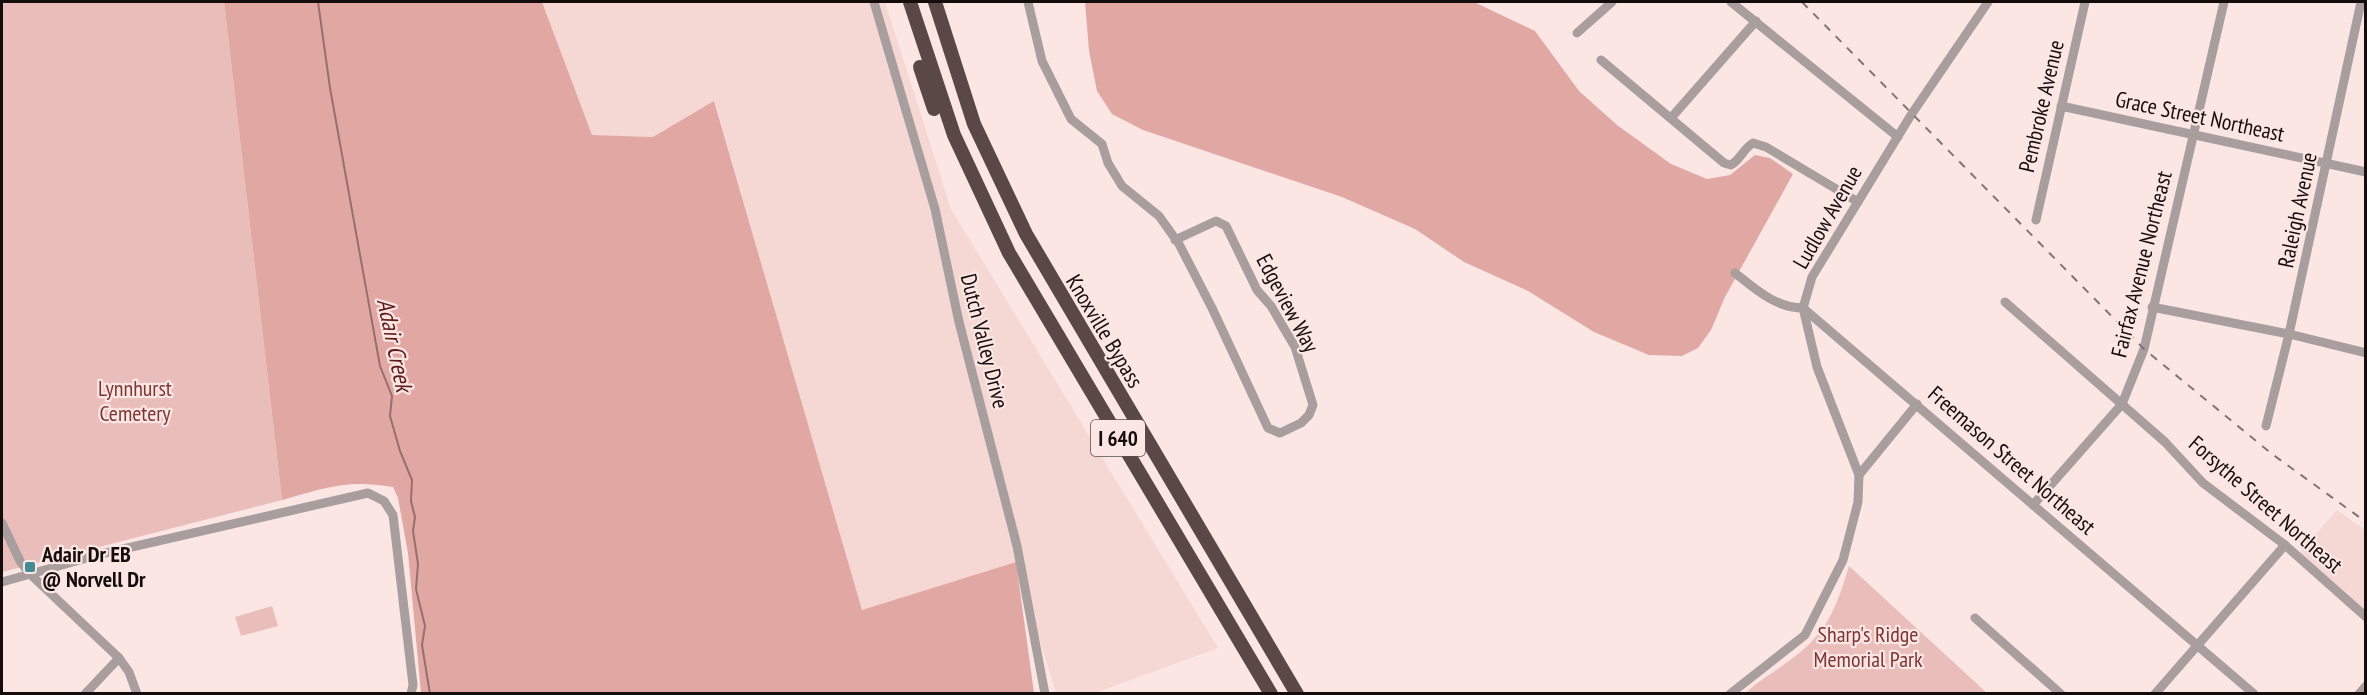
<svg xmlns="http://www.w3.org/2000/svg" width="2367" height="695" viewBox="0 0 2367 695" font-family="'PT Sans Narrow',sans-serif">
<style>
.built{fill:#f5d7d4}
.green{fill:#e9beba}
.forest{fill:#e1a8a3}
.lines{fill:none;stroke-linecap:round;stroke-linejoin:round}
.stream{stroke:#986f6b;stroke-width:2}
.minor{stroke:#a79e9d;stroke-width:9}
.highway{stroke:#5a4846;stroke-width:14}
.rail{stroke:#827472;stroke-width:2;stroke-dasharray:8 8;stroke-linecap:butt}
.poi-dot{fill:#438a92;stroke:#fce6e4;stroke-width:2}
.labels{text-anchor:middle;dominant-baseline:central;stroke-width:4.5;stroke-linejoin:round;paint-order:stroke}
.shield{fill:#fce6e4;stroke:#5a4e4d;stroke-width:1.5}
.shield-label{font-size:21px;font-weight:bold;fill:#140d0c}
.street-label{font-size:22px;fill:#140d0c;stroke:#fce6e4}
.park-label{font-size:22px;fill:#7c3633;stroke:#fce6e4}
.poi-label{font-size:22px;font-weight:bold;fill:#140d0c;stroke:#fce6e4;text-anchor:start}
.water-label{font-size:24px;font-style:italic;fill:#5f1b1b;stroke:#fce6e4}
</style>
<rect width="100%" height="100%" fill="#fce6e4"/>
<g class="built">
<path d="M542,2h343l66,207 267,439 -123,45h-39l-40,-131 -154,49 -147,-509 -62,35 -61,-2z"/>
<path d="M2337,510l28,20v92l-71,-63z"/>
</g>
<g class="green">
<path d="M2,2h222l58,498 -280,72z"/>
<path d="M1849,566l138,127h-241c10,-11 27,-20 40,-30 40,-28 49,-51 63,-97z"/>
<path d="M272,606l6,20 -37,10 -6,-19z"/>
</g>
<g class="forest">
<path d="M224,2h318l50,133 61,2 61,-36 148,509 154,-48 18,131h-613l-13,-140 -10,-55 -5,-11c-46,-8 -68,1 -111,13z"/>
<path d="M1085,2h389l61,29 44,60 38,34 54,39 36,15 23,-4 25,-20 15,3 23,16 -68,123 -14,33 -13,18 -16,8 -33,-1 -55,-23 -66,-41 -64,-29 -49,-33 -73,-32 -199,-67 -31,-16 -15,-23 -8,-40z"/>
</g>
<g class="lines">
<path class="stream" d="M318,2l12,86 50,278 12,30 -2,20 10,35 12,29 -1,21 4,16 -2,14 5,33 -2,25 9,37 -3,19 8,49"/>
<g class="minor">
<path d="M874,2l61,207 24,113 58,224 28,148"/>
<path d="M1028,2l14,59 29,58 31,25 6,19 14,23 37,30 20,28 33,64 56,120 12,5 21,-10 8,-8 4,-10 -18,-58 -24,-41 -14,-16 -31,-64 -10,-5 -41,19"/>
<path d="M1731,2l167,135"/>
<path d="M1577,33l35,-31"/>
<path d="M1601,60l123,103 7,2c10,-6 12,-16 22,-22l13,4 92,55"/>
<path d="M2061,106l305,66"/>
<path d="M1671,118l85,-97"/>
<path d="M2036,220l49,-218"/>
<path d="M1735,273c20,16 41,35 68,35l451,386"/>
<path d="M2005,302l160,140 38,41 82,62 81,72"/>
<path d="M2152,307l137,27 77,19"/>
<path d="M2266,426l23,-92 72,-332"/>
<path d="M1859,475l58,-71"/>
<path d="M2033,505l89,-101 22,-55 80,-347"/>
<path d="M2,523l18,38 10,13 89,84 10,14 8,22"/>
<path d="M2,582l99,-28 267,-61 16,8 9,14 20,170 -2,9"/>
<path d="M1975,618l86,76"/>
<path d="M85,694l34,-36"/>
<path d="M1730,694l75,-59 38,-75 15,-58 1,-27 -42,-108 -14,-59 9,-31 99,-162 77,-113"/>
<path d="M2155,694l130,-149"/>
<path d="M2359,694l7,-8"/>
</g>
<g class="highway">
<path d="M910,2l44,133 55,118 262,441"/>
<path d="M935,2l39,122 52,110 271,460"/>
<path d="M920,67l14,42"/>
</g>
<path class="rail" d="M1802,2l342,347 128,105 94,68"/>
</g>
<rect class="poi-dot" x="24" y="561" width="12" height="12" rx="3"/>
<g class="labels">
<rect class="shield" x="1091" y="420" width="54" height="36" rx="4.5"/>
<g class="shield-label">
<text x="1118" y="438">I 640</text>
</g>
<g class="street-label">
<text transform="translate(2041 106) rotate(-77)">Pembroke Avenue</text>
<text transform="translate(2200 116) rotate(12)">Grace Street Northeast</text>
<text transform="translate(2297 210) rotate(-78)">Raleigh Avenue</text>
<text transform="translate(1827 217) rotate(-60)">Ludlow Avenue</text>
<text transform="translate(2141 264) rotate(-76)">Fairfax Avenue Northeast</text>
<text transform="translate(1288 303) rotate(62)">Edgeview Way</text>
<text transform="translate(1105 331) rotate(59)">Knoxville Bypass</text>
<text transform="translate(985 341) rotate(76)">Dutch Valley Drive</text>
<text transform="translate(2012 460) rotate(41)">Freemason Street Northeast</text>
<text transform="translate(2266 504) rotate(41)">Forsythe Street Northeast</text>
</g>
<g class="park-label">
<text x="135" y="388">Lynnhurst<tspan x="135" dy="25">Cemetery</tspan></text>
<text x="1868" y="634">Sharp's Ridge<tspan x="1868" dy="25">Memorial Park</tspan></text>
</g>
<g class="poi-label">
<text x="42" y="554">Adair Dr EB<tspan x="42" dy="25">@ Norvell Dr</tspan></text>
</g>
<g class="water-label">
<text transform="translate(395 345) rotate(78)">Adair Creek</text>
</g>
</g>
<rect width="2367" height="695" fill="none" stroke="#140d0c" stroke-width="6"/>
</svg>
